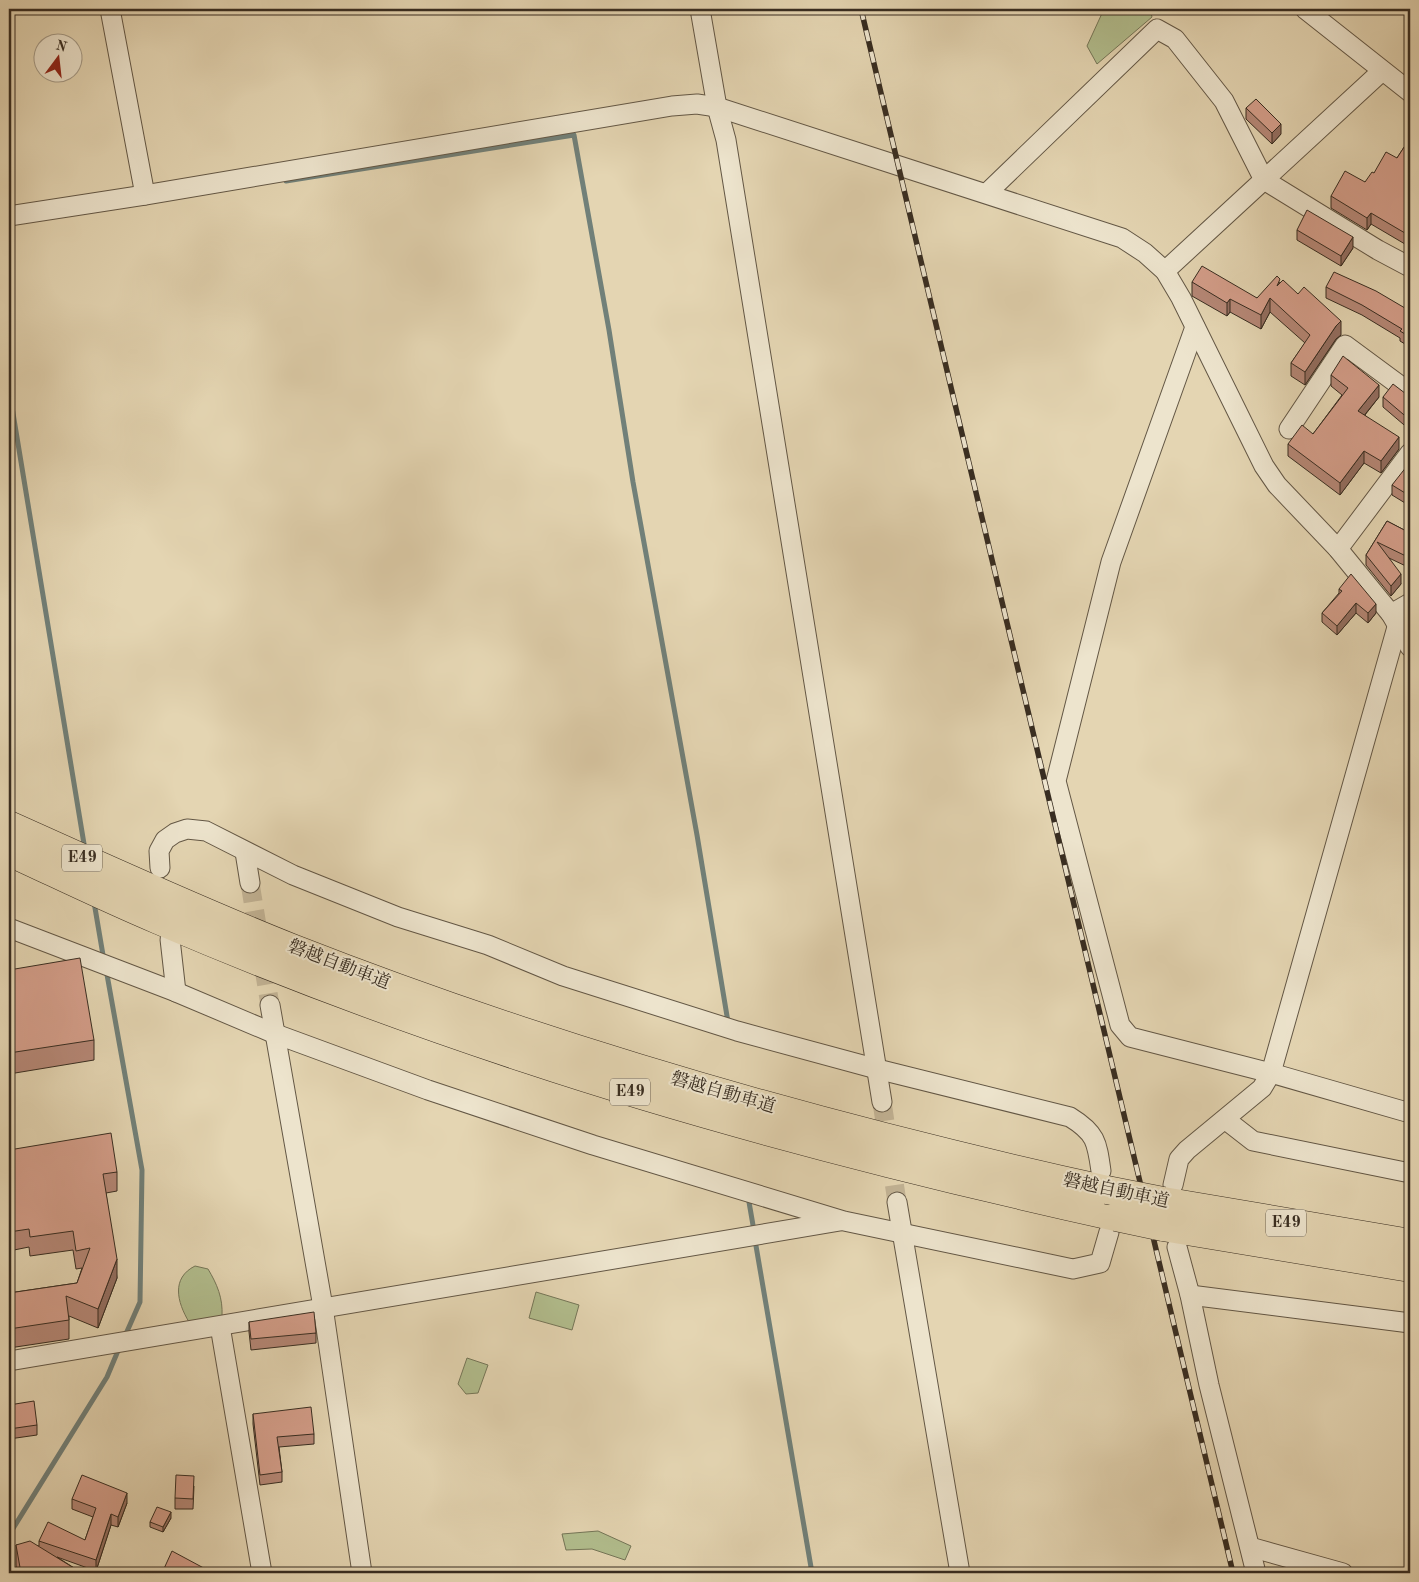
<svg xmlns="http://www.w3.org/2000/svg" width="1419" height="1582" viewBox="0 0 1419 1582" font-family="'Old Standard TT','Noto Serif JP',serif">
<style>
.green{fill:#b2be8e;stroke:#757658}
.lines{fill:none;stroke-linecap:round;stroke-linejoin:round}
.stream{stroke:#718079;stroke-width:5}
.minor-tunnel{stroke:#c2b395;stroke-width:19;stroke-dasharray:19 9;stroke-linecap:butt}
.minor-casing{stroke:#635745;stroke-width:21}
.highway-casing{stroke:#382d21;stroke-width:29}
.minor{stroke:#ede4cd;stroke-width:19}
.highway{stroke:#e4d5b2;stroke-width:28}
.rail-casing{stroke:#382d21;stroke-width:5.5}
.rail{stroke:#ede4cd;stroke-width:4;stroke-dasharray:11;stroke-linecap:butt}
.highway-bridge-casing{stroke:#382d21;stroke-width:29;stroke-linecap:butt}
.highway-bridge{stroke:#e4d5b2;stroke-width:28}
.wall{fill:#b68877;stroke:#382d21}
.shaded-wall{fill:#946f61;stroke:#382d21}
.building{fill:#d49e8a;stroke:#382d21}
.labels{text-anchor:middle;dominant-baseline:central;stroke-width:4;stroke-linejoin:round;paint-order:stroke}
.shield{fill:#ede4cd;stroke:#6e6455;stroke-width:1}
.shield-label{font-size:16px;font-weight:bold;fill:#382d21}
.street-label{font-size:18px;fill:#382d21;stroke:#ede4cd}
</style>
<rect width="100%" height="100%" fill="#e4d5b2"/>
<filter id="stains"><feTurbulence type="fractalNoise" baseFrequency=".004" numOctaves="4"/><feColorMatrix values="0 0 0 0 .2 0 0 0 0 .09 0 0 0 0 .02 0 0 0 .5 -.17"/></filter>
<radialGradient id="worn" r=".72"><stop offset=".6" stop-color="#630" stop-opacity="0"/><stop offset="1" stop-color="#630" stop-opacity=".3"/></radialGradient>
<g class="green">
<path d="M1104,9h46l2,8 -55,47 -10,-18z"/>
<path d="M195,1266l13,3c9,15 15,29 14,47l-33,6c-12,-20 -18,-44 6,-56z"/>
<path d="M536,1292l43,13 -7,25 -43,-12z"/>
<path d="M467,1358l21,7 -10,28 -12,1 -8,-10z"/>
<path d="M598,1531l33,15 -6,14 -33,-11 -26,1 -4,-16z"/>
</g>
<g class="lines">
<g class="stream">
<path d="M286,181l288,-46 35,195 24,152 64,353 31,187"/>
<path d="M9,389l76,461"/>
<path d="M94,902l10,59"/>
<path d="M106,969l36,201 -2,132 -15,34"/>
<path d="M749,1202l5,29"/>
<path d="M755,1240l57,333"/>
<path d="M9,1535l98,-158 13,-31"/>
</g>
<g class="minor-tunnel">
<path d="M250,883l20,122"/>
<path d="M882,1102l15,100"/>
</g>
<g class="minor-casing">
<g id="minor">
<path d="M110,9l35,186"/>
<path d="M700,9l17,98 9,33 156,962"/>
<path d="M1305,9l105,83"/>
<path d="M987,193l170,-164 18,10 49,62 40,79 114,70 32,17"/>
<path d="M9,216l136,-21 527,-89 25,-2 20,3 405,131 23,15 20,18 16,27 83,168 13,19 61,64 53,65 19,33"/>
<path d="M1165,271l217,-200"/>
<path d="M1195,327l-84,235 -55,219 64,244 10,12 141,36 139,40"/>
<path d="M1289,429l56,-84 65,48"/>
<path d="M1338,549l72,-96"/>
<path d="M1391,614l19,-11"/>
<path d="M245,852l5,31"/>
<path d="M160,868l-1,-17 6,-11 10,-7 12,-4 19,2 87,44 105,42 90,28 75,31 174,55 140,38 193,48c26,16 27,25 31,54"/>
<path d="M9,928l167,64 97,41 155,57 165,55 251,76 229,48 27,-6 9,-31"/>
<path d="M170,939l6,53"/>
<path d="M270,1005l53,302 39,266"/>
<path d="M1226,1120l27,21 157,32"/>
<path d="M1173,1185l6,-26 8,-9 75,-62 9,-15 126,-446"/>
<path d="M897,1202l63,371"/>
<path d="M1177,1247l13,48 19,90 47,188"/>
<path d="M1190,1295l220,28"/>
<path d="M220,1326l42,247"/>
<path d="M9,1361l831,-140"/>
<path d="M1250,1547l93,26"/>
</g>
</g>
<g class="highway-casing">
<g id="highway">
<path d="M9,825c94,42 187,85 283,123 265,104 538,181 815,242"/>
<path d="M9,852c50,23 99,47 149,68 121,52 245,98 369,139 193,64 390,114 589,158"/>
<path d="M1163,1201l247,42"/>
<path d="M1163,1227l247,41"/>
</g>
</g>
<use href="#minor" class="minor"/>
<use href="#highway" class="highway"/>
<g class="rail-casing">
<path id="rail" d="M861,9l372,1564"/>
</g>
<use href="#rail" class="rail"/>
<g class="highway-bridge-casing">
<g id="highway-bridge">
<path d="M1107,1190l56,11"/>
<path d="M1116,1217l47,10"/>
</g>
</g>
<use href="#highway-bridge" class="highway-bridge"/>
</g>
<g class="wall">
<path d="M1246,108l35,26 -9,10 -26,-25z"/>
<path d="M1410,138v109l-39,-23 -4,6 -36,-22v-12l34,-14 9,-9 23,-15z"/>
<path d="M1297,230l56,18 -12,18 -44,-26z"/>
<path d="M1192,282l65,16 23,-16 61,53 -5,4 -31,46 -14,-9v-13l14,-20 -35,-31 -9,17 -31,-17 -3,4 -35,-20z"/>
<path d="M1326,287l84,24v36l-10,-6v-3l-38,-23 -36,-17z"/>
<path d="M1331,375l48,22 -14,18 34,34 -18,24 -17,-10 -24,32 -52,-39v-12l25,-10 29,-39 -11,-9z"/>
<path d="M1383,397h27v33l-27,-23z"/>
<path d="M1410,468v38l-18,-11v-10z"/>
<path d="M1387,521l23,12v35l-21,-10 12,26 -10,12 -25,-31v-10z"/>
<path d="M1339,589l37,24 -8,10 -12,-10 -19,22 -15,-13v-9l17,-20z"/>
<path d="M9,970l85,70v20l-85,14z"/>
<path d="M9,1150l108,22v19l-11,2 11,85 -19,50 -29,-12v23l-60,9v-55l68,-10 5,-15 -6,1 -3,-19 -43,6 -1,-9 -20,4z"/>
<path d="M249,1322l67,11v10l-65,7 -2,-18z"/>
<path d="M9,1405l28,20v10l-28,4z"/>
<path d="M253,1414l61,20v10l-35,3 3,25v10l-22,3 -7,-61z"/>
<path d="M194,1486l-1,23h-18v-11z"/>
<path d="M72,1499l55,4 -9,24 -7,-2 -15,46 -39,-14 25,16h-65l-1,-8v-20l23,1v-5l46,-1 8,-23 -21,-8z"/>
<path d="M171,1518l-8,14 -13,-5v-5z"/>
</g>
<g class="shaded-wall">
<path d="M1281,124v10l-9,10v-11z"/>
<path d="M1371,213v11l-4,6v-12z"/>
<path d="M1353,237v11l-12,18v-10z"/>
<path d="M1270,298v14l-9,17v-14z"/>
<path d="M1230,299v13l-3,4v-13z"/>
<path d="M1341,321v14l-5,4 -31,46v-13l31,-46z"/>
<path d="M1379,385v12l-21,26v-12z"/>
<path d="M1399,437v12l-18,24v-12z"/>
<path d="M1364,451v12l-24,32v-12z"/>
<path d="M1401,574v10l-10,12v-10z"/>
<path d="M1356,603v10l-19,22v-9z"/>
<path d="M1376,604v9l-8,10v-10z"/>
<path d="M117,1259v19l-19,50v-19z"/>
<path d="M127,1493v10l-9,24v-10z"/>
<path d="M171,1512v6l-8,14v-5z"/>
<path d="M111,1514v11l-15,46v-11z"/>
</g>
<g class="building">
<path d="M1256,99l25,25 -9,9 -26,-25z"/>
<path d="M1410,138v98l-39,-23 -4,5 -36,-22 14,-25 20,11 7,-10 2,1 12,-21 11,6z"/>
<path d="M1307,210l46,27 -12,19 -44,-26z"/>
<path d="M1202,266l55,32 20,-22 3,3 -3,7 6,-6 15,14 6,-7 37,34 -5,5 -31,46 -14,-9 19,-28 -40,-37 -9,17 -31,-16 -3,4 -35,-21z"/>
<path d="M1334,272l42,19 34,20v26l-10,-6 2,-2 -40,-24 -36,-18z"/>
<path d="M1343,356l36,29 -21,26 41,26 -18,24 -17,-10 -24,32 -52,-39 14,-19 11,9 35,-46 -17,-13z"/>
<path d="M1393,384l17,13v23l-27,-23z"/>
<path d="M1407,466l3,2v28l-18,-11z"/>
<path d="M1387,521l23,12v25l-33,-16 24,32 -10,12 -25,-31z"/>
<path d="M1351,574l25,30 -8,9 -12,-10 -19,23 -15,-13 20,-22 -3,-2z"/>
<path d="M80,958l14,82 -85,13v-83z"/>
<path d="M111,1133l6,39 -14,2 14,85 -19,50 -32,-13 3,24 -60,9v-36l68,-10 13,-35 -14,3 -3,-20 -43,6 -1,-8 -20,3v-82z"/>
<path d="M314,1312l2,21 -65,6 -2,-17z"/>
<path d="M34,1401l3,24 -28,4v-24z"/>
<path d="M311,1407l3,27 -37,3 5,35 -22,3 -7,-61z"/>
<path d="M82,1475l45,18 -9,24 -7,-3 -15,46 -57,-19 9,-19 37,18 11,-32 -24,-9z"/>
<path d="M176,1475l18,1 -1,23 -18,-1z"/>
<path d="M157,1507l14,5 -8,15 -13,-5z"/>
<path d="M30,1541l52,32h-61l-5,-28z"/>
<path d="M172,1551l41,22h-51z"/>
</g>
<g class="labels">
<g class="shield">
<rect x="62" y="844.5" width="40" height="27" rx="4"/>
<rect x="610" y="1078.5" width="40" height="27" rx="4"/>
<rect x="1266" y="1209.5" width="40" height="27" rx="4"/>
</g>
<g class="shield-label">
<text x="82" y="858">E49</text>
<text x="630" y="1092">E49</text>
<text x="1286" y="1223">E49</text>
</g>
<g class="street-label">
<text transform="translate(339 965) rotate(21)">磐越自動車道</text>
<text transform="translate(723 1093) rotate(16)">磐越自動車道</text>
<text transform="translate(1116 1191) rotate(12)">磐越自動車道</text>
</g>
</g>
<rect width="1419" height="1582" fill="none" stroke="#e4d5b2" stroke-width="30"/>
<rect x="10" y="10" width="1399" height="1562" fill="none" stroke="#382d21" stroke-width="2.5"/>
<rect x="15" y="15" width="1389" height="1552" fill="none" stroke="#382d21"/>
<g transform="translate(58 58) rotate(15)"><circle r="24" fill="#ede4cd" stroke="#a59b88"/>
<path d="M0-4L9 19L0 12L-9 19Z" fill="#8f2418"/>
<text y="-8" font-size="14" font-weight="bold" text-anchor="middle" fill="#382d21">N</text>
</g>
<rect width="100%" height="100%" filter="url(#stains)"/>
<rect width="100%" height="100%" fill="url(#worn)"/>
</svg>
